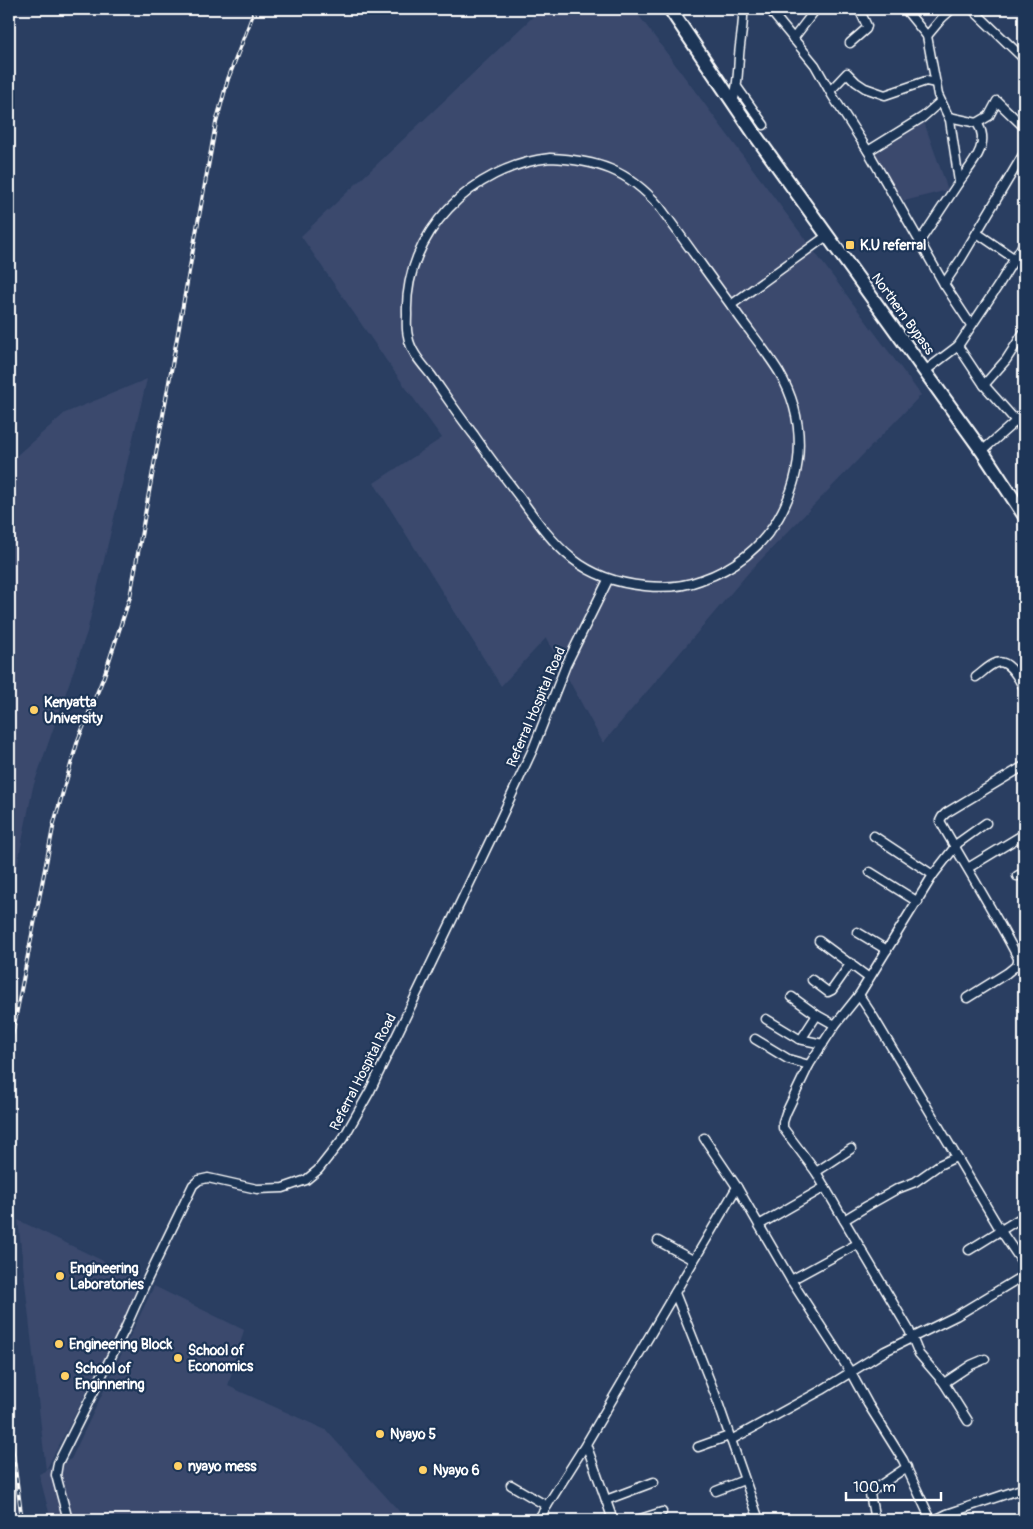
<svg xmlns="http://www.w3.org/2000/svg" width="1033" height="1529" viewBox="0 0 1033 1529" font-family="Pangolin,sans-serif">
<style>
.built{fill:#3a496d}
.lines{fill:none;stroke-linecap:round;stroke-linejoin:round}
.street-casing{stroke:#fff;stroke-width:11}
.primary-casing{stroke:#fff;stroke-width:16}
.street{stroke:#1d3557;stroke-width:8}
.primary{stroke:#1d3557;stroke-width:12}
.rail-casing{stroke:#fff;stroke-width:4}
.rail{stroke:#1d3557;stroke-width:2;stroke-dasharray:5.5;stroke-linecap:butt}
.poi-dot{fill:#ffd166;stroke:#1d3557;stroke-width:2}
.labels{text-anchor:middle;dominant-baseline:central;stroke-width:4.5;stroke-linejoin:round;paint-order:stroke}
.poi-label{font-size:14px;font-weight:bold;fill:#fff;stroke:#1d3557;text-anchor:start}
.street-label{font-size:14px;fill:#fff;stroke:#1d3557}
</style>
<rect width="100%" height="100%" fill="#2a3e61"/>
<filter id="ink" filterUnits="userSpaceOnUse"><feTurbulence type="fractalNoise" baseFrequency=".02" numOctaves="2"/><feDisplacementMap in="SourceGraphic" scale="10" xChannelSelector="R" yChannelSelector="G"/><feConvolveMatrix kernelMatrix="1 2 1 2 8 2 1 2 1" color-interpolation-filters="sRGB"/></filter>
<g filter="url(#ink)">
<g class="built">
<path d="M541,9h93l287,386 -172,177 -146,171 -57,-105 -45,48 -127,-203 68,-45 -56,-78 -85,-124z"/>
<path d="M924,122l24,68 -44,11 -31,-46z"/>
<path d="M147,379l-60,253 -54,155 -24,119v-444l56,-49z"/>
<path d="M18,1220l127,61 -99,189 25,-11 83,-173 90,44 -16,56 98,44 81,90h-356l-12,-46 7,-3z"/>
</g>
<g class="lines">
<g class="street-casing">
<g id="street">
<path d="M769,9l46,56 17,30 36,56 76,133 27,41"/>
<path d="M905,9l22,27 11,59 12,25 9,62 -39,59"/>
<path d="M972,9l52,50"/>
<path d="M927,36l15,-18 10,-9"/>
<path d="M793,39l23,-30"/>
<path d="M850,43l16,-14 1,-3 -8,-17"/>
<path d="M737,87l27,38"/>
<path d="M830,91l17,-18 9,9 9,6 20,7 41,-14 10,2"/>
<path d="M733,102c5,-15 5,-30 6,-46 1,-16 5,-31 4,-47"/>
<path d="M949,117l28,6c15,21 -6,42 -18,59"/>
<path d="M977,123l12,-7 8,-15 27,26"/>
<path d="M868,151l55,-34 17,-15"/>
<path d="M550,158c47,2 78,12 109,48 26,35 51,71 77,106 14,20 30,39 43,60 27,46 26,99 0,145 -17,30 -45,52 -78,63 -18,7 -36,8 -56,6 -64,-6 -89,-38 -124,-87 -16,-21 -32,-42 -47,-64 -15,-19 -29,-40 -43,-60 -9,-11 -21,-24 -23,-39 -2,-7 -1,-15 -1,-22 -3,-81 66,-148 143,-156z"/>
<path d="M977,233l38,26"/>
<path d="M944,284l17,-25 63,-106"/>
<path d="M731,305l97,-70"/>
<path d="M958,346l26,39 32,36"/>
<path d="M925,371l33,-25 40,-60 26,-43"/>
<path d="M984,385l22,-25 18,-28"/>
<path d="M982,451l34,-30 8,-10"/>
<path d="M976,677c6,-4 13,-12 20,-14 13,-5 23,17 28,25"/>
<path d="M874,836l59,39"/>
<path d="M968,868l56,-34"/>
<path d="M870,872l48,30"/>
<path d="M1017,876l7,-4"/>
<path d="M857,932l30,18"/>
<path d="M819,941l50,37"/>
<path d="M812,980l16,12 4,-2 19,-27"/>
<path d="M859,995l15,23 127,213 23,34"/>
<path d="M792,997l25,18 18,10"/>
<path d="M967,998l40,-25 11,-9v-6c-24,-47 -52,-91 -78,-137l2,-4 4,-4 78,-47"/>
<path d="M766,1019l33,20 3,-1 15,-23"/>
<path d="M755,1039l33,20 21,6"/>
<path d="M799,1039l24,5"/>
<path d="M704,1138l33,49 22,38 66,-38"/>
<path d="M956,1157l-17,8 -24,17 -18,7 -30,17 -23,14 65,110 10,24 25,29 24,38"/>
<path d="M816,1172l35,-23"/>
<path d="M844,1220l-28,-48 -33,-44v-6l3,-9 23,-48 26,-40 24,-30 74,-120 25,-32 28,-20"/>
<path d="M759,1225l32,55 60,93 17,31 35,56 28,60"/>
<path d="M658,1241l35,19"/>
<path d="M969,1250l55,-34"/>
<path d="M791,1280l66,-36"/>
<path d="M675,1293l40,101 44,126"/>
<path d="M944,1383l27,-18 14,-6"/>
<path d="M731,1440l91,-50 63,-39 71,-35 68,-41"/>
<path d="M586,1444l27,76"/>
<path d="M698,1447l31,-11"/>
<path d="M511,1485l36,21"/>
<path d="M716,1491l28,-11"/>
<path d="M606,1500l48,-18"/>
<path d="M68,1520l-12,-45 2,-12 66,-132 21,-47 48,-99 6,-5 9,-2 49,11 26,-1 23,-8 12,-10 26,-33 26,-46 129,-269 34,-73 33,-84 42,-85"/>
<path d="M538,1520l48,-76 151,-257"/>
<path d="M637,1520l25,-8"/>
<path d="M875,1520l-5,-26 3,-4 34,-23"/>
<path d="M935,1520l12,-6 77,-26"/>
</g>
</g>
<g class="primary-casing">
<path id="primary" d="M670,9l83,123 229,319 42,64"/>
</g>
<use href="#street" class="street"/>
<use href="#primary" class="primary"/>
<g class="rail-casing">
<g id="rail">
<path d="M9,1051l45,-228 24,-83 26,-64 26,-79 86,-474 12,-44 27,-70"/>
<path d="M9,1423l13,97"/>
</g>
</g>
<use href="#rail" class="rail"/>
</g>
</g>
<g class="poi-dot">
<rect x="845" y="240" width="10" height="10" rx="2.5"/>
<circle cx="34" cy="710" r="5"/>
<circle cx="60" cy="1276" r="5"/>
<circle cx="59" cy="1344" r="5"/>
<circle cx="178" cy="1358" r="5"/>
<circle cx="65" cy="1376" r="5"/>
<circle cx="380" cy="1434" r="5"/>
<circle cx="178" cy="1466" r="5"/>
<circle cx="423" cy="1470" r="5"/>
</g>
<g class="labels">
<g class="poi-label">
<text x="860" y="245">K.U referral</text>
<text x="44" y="702">Kenyatta<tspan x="44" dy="16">University</tspan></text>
<text x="70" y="1268">Engineering<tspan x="70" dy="16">Laboratories</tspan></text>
<text x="69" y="1344">Engineering Block</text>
<text x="188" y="1350">School of<tspan x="188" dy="16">Economics</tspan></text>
<text x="75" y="1368">School of<tspan x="75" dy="16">Enginnering</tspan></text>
<text x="390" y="1434">Nyayo 5</text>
<text x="188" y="1466">nyayo mess</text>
<text x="433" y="1470">Nyayo 6</text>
</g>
<g class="street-label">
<text transform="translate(903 314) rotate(54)">Northern Bypass</text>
<text transform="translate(536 707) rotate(-67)">Referral Hospital Road</text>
<text transform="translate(363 1072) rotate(-63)">Referral Hospital Road</text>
</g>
</g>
<rect width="1033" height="1529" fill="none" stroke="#1d3557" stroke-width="30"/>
<rect x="15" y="15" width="1003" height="1499" fill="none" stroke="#fff" stroke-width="2" filter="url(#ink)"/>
<path d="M846 1492v8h95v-8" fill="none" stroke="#ffffff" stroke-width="2.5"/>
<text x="853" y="1492" font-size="15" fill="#ffffff" stroke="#1d3557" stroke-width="4" paint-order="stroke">100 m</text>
</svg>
